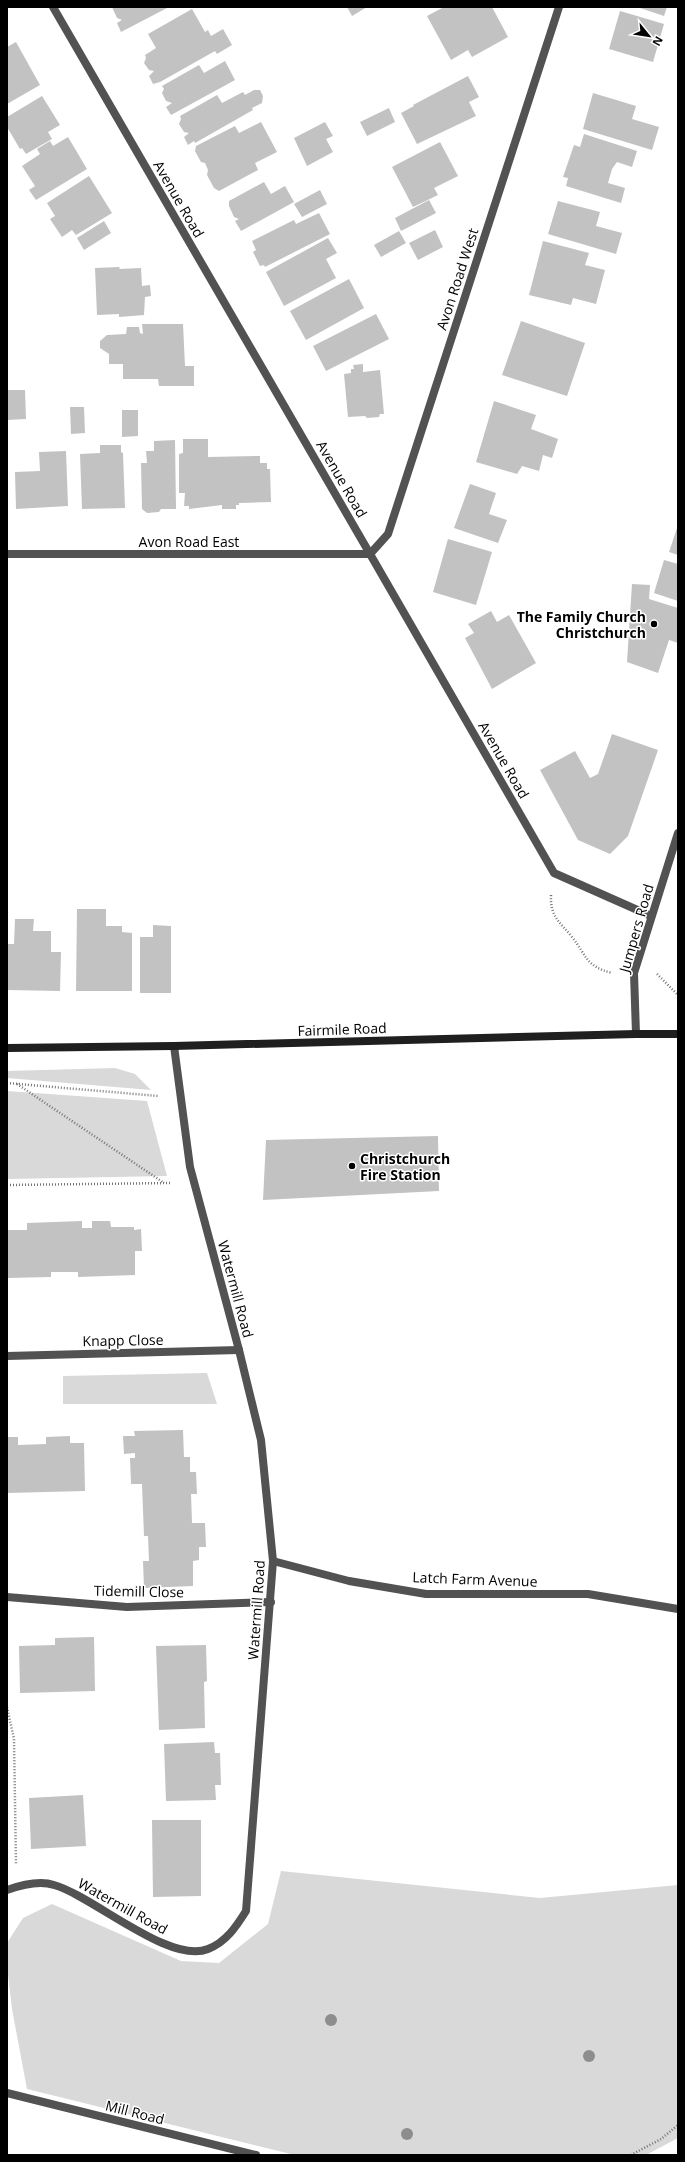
<svg xmlns="http://www.w3.org/2000/svg" width="685" height="2162" viewBox="0 0 685 2162" font-family="'Open Sans',sans-serif">
<style>
.green{fill:#d9d9d9}
.building{fill:#c2c2c2}
.lines{fill:none;stroke-linecap:round;stroke-linejoin:round}
.path{stroke:#747474;stroke-width:2.5;stroke-dasharray:1 2;stroke-linecap:butt}
.minor{stroke:#525252;stroke-width:8}
.tertiary{stroke:#525252;stroke-width:8}
.secondary{stroke:#1f1f1f;stroke-width:8}
.tree{fill:#8d8d8d}
.poi-dot{fill:#000;stroke:#fff;stroke-width:1.5}
.labels{text-anchor:middle;dominant-baseline:central;stroke-width:3;stroke-linejoin:round;paint-order:stroke}
.street-label{font-size:14px;fill:#000;stroke:#fff}
.poi-label{font-size:14px;font-weight:bold;fill:#000;stroke:#fff;text-anchor:end}
</style>
<rect width="100%" height="100%" fill="#fff"/>
<g class="green">
<path d="M115,1068l20,6 16,16 -144,-12v-7z"/>
<path d="M7,1091l140,10 20,75 -160,3z"/>
<path d="M207,1373l10,31h-154v-28z"/>
<path d="M281,1871l259,27 138,-13v253l-32,17h-351l-268,-66 -15,-80 -5,-43v-23l16,-25 29,-14 129,57 38,2 49,-39z"/>
</g>
<g class="building">
<path d="M112,7h57l-48,25 -4,-9 5,-3 -5,-2z"/>
<path d="M347,7h20l-15,9z"/>
<path d="M444,7h48l16,30 -36,20 -4,-7 -17,10 -24,-44z"/>
<path d="M637,7h30l-3,9z"/>
<path d="M192,9l13,23 3,-2 3,6 12,-7 9,16 -15,9 -2,-3 -55,31 -7,2 -4,-8 5,-5 -5,-1 -5,-7 2,-5 -1,-3 11,-7 -8,-14z"/>
<path d="M620,11l44,13 -11,38 -44,-13z"/>
<path d="M16,42l24,43 -33,19v-57z"/>
<path d="M225,61l10,19 -64,35 -5,-8 6,-4 -6,-2 -4,-8 2,-4 -2,-3 37,-21 5,8z"/>
<path d="M468,76l11,21 -10,5 7,14 -59,28 -16,-31 13,-7 -1,-1z"/>
<path d="M254,90h6l3,6 -1,7 -10,5 1,2 -58,33 -1,-2 -6,4 -4,-8 5,-4 -5,-1 -5,-8 2,-5 -1,-3 37,-21 5,8 21,-11 2,3z"/>
<path d="M593,93l43,13 -4,13 27,8 -7,23 -69,-21z"/>
<path d="M42,96l18,29 -12,7 4,7 -26,15 -4,-6 -2,1 -13,-22v-10z"/>
<path d="M389,108l6,14 -28,14 -7,-14z"/>
<path d="M261,122l16,30 -22,11 3,7 -39,21 -5,-3 -7,-13 1,-5 -3,-7 -4,-1 -6,-11 1,-5 39,-20 4,7z"/>
<path d="M325,122l8,14 -7,3 7,13 -26,14 -13,-28z"/>
<path d="M584,134l53,17 -5,16 -15,-5 -5,7 -4,14 17,5 -4,15 -55,-17 2,-8 -5,-1 11,-32 6,2z"/>
<path d="M68,137l19,32 -51,31 -7,-10 6,-4 -13,-20 18,-12 -3,-5 13,-8 3,5z"/>
<path d="M440,142l18,34 -24,12 4,7 -25,12 -21,-40z"/>
<path d="M89,176l23,37 -36,22 -4,-5 -10,7 -12,-18 5,-3 -8,-13z"/>
<path d="M264,182l7,12 14,-8 9,16 -53,29 -6,-10 4,-2 -5,-2 -5,-11v-5z"/>
<path d="M320,190l7,14 -25,13 -8,-13z"/>
<path d="M429,200l7,13 -35,18 -6,-13z"/>
<path d="M558,201l42,11 -4,14 26,7 -6,21 -68,-20z"/>
<path d="M319,213l11,21 -65,33 -1,-2 -4,1 -7,-14 3,-2 -4,-9 42,-21 2,4z"/>
<path d="M104,221l7,12 -27,17 -7,-12z"/>
<path d="M435,230l8,17 -25,13 -9,-17z"/>
<path d="M399,231l7,12 -25,14 -7,-12z"/>
<path d="M328,238l9,15 -11,6 10,19 -52,28 -18,-34z"/>
<path d="M543,241l46,12 -4,12 20,5 -9,34 -23,-6 -2,7 -42,-10z"/>
<path d="M120,267l-1,2 22,-1 1,18 8,-1 1,11 -6,1 -1,18 -25,2v-3l-22,1 -2,-47z"/>
<path d="M349,279l15,29 -58,32 -16,-29z"/>
<path d="M376,314l13,25 -63,32 -13,-25z"/>
<path d="M521,321l64,22 -18,53 -65,-21z"/>
<path d="M142,324h41l2,42h9v20h-35l-1,-7h-35v-15h-14v-10l-9,-6v-7l7,-6 19,-1 1,-7h12l1,6 3,1z"/>
<path d="M363,364v8l17,-2 4,44h-4l-1,3 -12,1 -2,-2 -17,1 -4,-43 7,-1v-4h3l-1,-4z"/>
<path d="M7,390h18l1,29 -19,1z"/>
<path d="M494,401l42,14 -5,14 27,10 -6,19 -9,-3 -4,16 -17,-5 -5,8 -41,-12z"/>
<path d="M70,407h14l1,26 -14,1z"/>
<path d="M122,410h16v26l-16,1z"/>
<path d="M183,439h25v18l52,-1v7h7v6h3l1,33 -32,1v2h-3v4h-14v-4l-33,4v-3h-5l1,-13h-6v-39l4,-1z"/>
<path d="M175,440l1,69h-15l-2,3 -12,1 -5,-4 -1,-46h6l-1,-12h8v-10z"/>
<path d="M100,445h21v7l2,1 2,55 -43,1 -2,-55 20,-1z"/>
<path d="M66,451l2,55 -52,3 -1,-37 25,-1 -1,-19z"/>
<path d="M470,484l26,9 -7,21 18,6 -9,23 -44,-15z"/>
<path d="M678,525v30l-9,-3z"/>
<path d="M448,539l44,13 -16,53 -43,-13z"/>
<path d="M664,560l14,4v37l-24,-8z"/>
<path d="M632,584l18,1 -1,14 29,9v35l-9,-3 -11,33 -31,-11z"/>
<path d="M491,611l6,11 12,-7 27,48 -44,26 -27,-51 9,-5 -6,-9z"/>
<path d="M612,734l46,16 -30,86 -18,18 -32,-14 -38,-70 35,-19 15,27 8,-4z"/>
<path d="M77,909h29v17h16v6l10,1v58h-56z"/>
<path d="M15,919h19l-1,12h18v21h10l-1,39 -53,-1v-46h7z"/>
<path d="M153,925l18,1v67h-31v-56h13z"/>
<path d="M438,1136l1,55 -176,9 3,-60z"/>
<path d="M82,1221v7h10v-7h18l1,6h23v3l7,-1 1,22h-7v24l-57,2v-5h-27v5l-44,1v-48h20v-7z"/>
<path d="M183,1430l1,27h6v15h6l1,22h-6l1,29h13l1,24h-7v13l-6,1v25l-49,2 -1,-27h6l-1,-25h-4l-2,-52h-11l-1,-26h5v-5l-11,1 -1,-18h12l-1,-5z"/>
<path d="M70,1436v7h14l1,48 -78,2 1,-56h10v8l28,-1v-7z"/>
<path d="M94,1637l1,54 -75,2 -1,-47 36,-1v-7z"/>
<path d="M206,1645l1,36 -3,1 1,46 -46,2 -3,-84z"/>
<path d="M214,1742l1,11h5l1,32h-6l1,15 -50,1 -2,-57z"/>
<path d="M83,1795l3,51 -55,3 -2,-51z"/>
<path d="M152,1820h49v76l-48,1z"/>
</g>
<g class="lines">
<g class="path">
<path d="M551,895c-1,22 9,27 21,42 15,19 13,29 40,36"/>
<path d="M657,974l21,21"/>
<path d="M7,1083l151,13"/>
<path d="M17,1084l147,99"/>
<path d="M7,1185l165,-2"/>
<path d="M7,1707l7,32 2,125"/>
<path d="M631,2155l30,-16 17,-14"/>
</g>
<g class="minor">
<path d="M7,554h363"/>
<path d="M370,554l18,-20 171,-527"/>
<path d="M370,554l184,319 97,43"/>
<path d="M636,1034l-2,-61 44,-140"/>
<path d="M7,1356l232,-6"/>
<path d="M273,1561l76,20 77,13h162l90,15"/>
<path d="M7,1597l120,10 144,-5"/>
<path d="M7,1890c14,-5 32,-10 47,-5 39,11 116,80 154,64 18,-7 28,-22 38,-38l27,-350 -12,-121 -22,-90 -49,-183 -16,-121"/>
<path d="M7,2093l249,62"/>
</g>
<path class="tertiary" d="M53,7l317,547"/>
<path class="secondary" d="M7,1048l167,-2 462,-12h42"/>
</g>
<g class="tree">
<circle cx="331" cy="2020" r="6"/>
<circle cx="589" cy="2056" r="6"/>
<circle cx="407" cy="2134" r="6"/>
</g>
<g class="poi-dot">
<circle cx="654" cy="624" r="4"/>
<circle cx="352" cy="1166" r="4"/>
</g>
<g class="labels">
<g class="street-label">
<text transform="translate(179 199) rotate(60)">Avenue Road</text>
<text transform="translate(457 279) rotate(-72)">Avon Road West</text>
<text transform="translate(342 479) rotate(60)">Avenue Road</text>
<text x="189" y="541">Avon Road East</text>
<text transform="translate(504 760) rotate(60)">Avenue Road</text>
<text transform="translate(636 928) rotate(-74)">Jumpers Road</text>
<text transform="translate(342 1029) rotate(-2)">Fairmile Road</text>
<text transform="translate(236 1289) rotate(75)">Watermill Road</text>
<text transform="translate(123 1340) rotate(-1)">Knapp Close</text>
<text transform="translate(475 1579) rotate(2)">Latch Farm Avenue</text>
<text transform="translate(139 1591) rotate(1)">Tidemill Close</text>
<text transform="translate(256 1610) rotate(-86)">Watermill Road</text>
<text transform="translate(123 1906) rotate(29)">Watermill Road</text>
<text transform="translate(135 2112) rotate(14)">Mill Road</text>
</g>
<g class="poi-label">
<text x="646" y="616">The Family Church<tspan x="646" dy="16">Christchurch</tspan></text>
<text x="360" y="1158" text-anchor="start">Christchurch<tspan x="360" dy="16">Fire Station</tspan></text>
</g>
</g>
<rect width="685" height="2162" fill="none" stroke="#000000" stroke-width="16"/>
<g transform="translate(649 36) rotate(120)" stroke="#ffffff" stroke-width="3" paint-order="stroke">
<path d="M0-3L7 15L0 10L-7 15Z" fill="#000000"/>
<text y="-6" font-size="11" font-weight="bold" text-anchor="middle" fill="#000000">N</text>
</g>
</svg>
